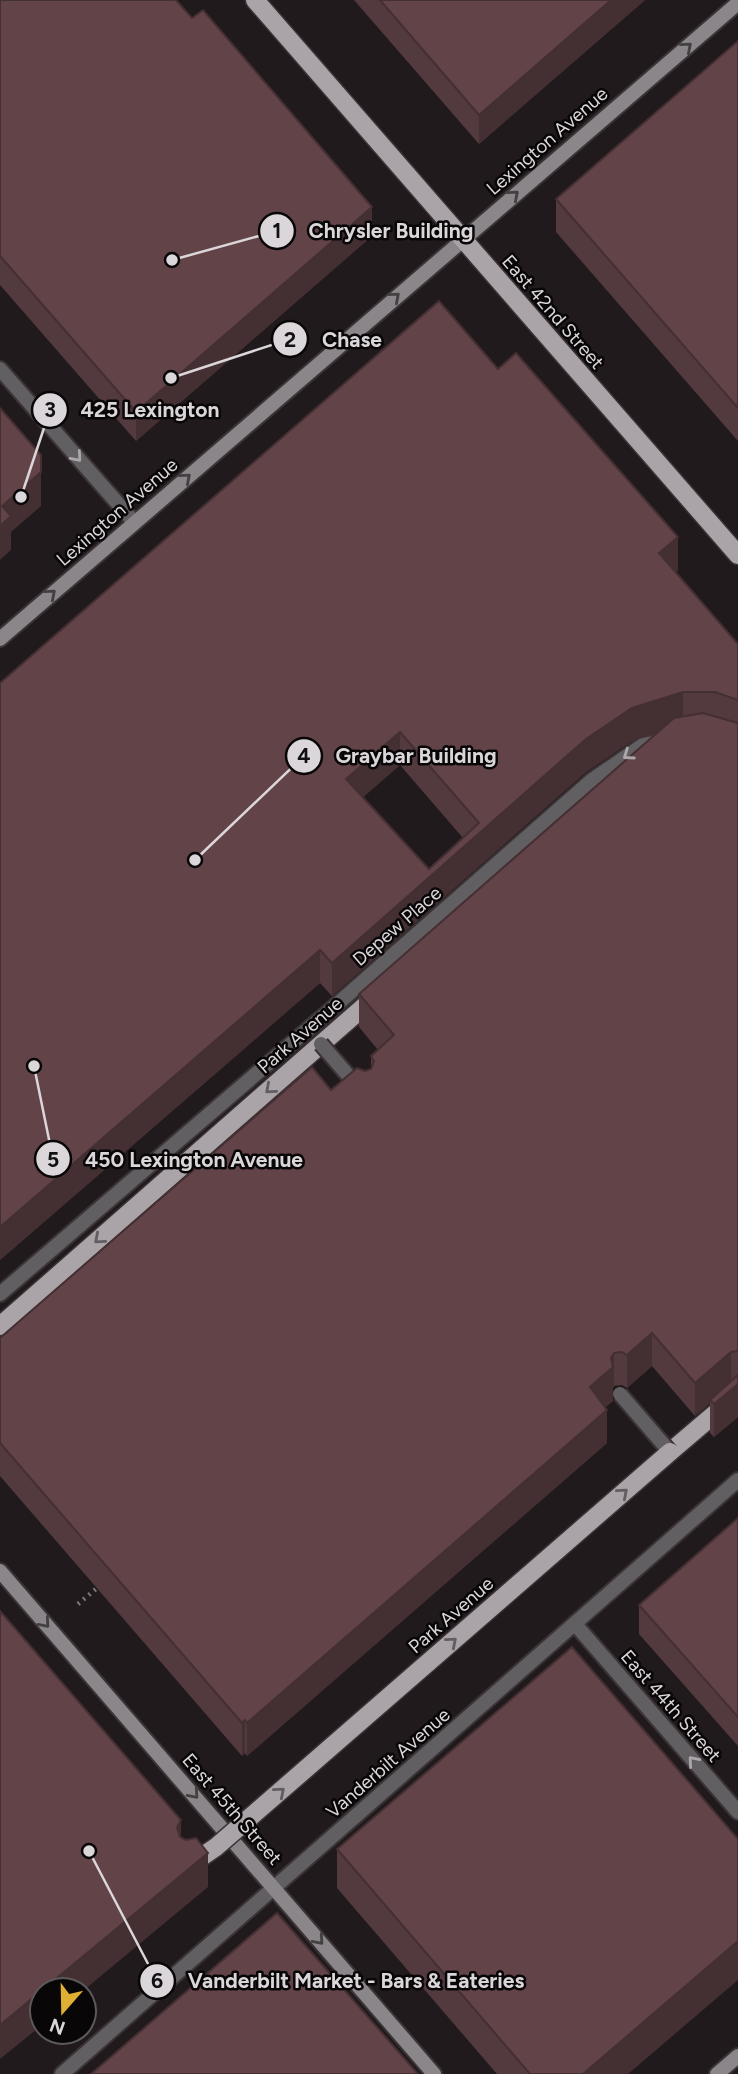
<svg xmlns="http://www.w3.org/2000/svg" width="738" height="2074" viewBox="0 0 738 2074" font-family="Figtree,sans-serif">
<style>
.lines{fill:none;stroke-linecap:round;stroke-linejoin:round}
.service-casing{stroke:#3b3437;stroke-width:18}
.minor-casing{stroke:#3b3437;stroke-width:18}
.secondary-casing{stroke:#3b3437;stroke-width:18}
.primary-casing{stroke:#3b3437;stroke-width:21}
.path{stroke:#7d777a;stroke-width:4.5;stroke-dasharray:2 5;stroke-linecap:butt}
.service{stroke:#625f62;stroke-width:14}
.minor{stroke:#625f62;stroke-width:14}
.secondary{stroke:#8b868a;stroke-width:14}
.primary{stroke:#aaa4a9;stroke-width:18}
.service-bridge-casing{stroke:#3b3437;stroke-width:18;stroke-linecap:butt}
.primary-bridge-casing{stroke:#3b3437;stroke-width:21;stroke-linecap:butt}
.service-bridge{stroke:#625f62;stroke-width:14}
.primary-bridge{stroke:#aaa4a9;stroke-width:18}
.wall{fill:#533a3e;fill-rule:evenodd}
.shaded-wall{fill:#442f32}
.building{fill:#614348;stroke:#442f32;stroke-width:2;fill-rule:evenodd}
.oneway{stroke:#434042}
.oneway2{stroke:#aba6a9}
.oneway3{stroke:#615d60}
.labels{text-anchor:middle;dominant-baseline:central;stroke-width:5;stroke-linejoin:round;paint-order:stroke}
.street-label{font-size:19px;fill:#dbd6d9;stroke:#080607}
.leader{fill:none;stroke:#dbd6d9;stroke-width:2.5}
.callout-dot{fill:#dbd6d9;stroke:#080607;stroke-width:2.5}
.mark-label{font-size:21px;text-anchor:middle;font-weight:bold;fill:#111}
.callout-label{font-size:21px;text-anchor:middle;font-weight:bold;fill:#dbd6d9;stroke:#080607;stroke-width:5;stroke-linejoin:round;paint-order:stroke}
</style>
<rect width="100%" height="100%" fill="#211a1d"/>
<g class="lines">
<g class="service-casing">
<g id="service">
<path d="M592,780l51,-35 17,-3"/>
<path d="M0,1294l335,-288"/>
</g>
</g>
<g class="minor-casing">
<g id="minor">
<path d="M0,369l134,153"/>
<path d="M575,1624l163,188"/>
<path d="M62,2074l676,-594"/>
</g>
</g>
<g class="secondary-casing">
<g id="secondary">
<path d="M0,639l738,-636"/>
<path d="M0,1571l434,503"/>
<path d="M717,2074l21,-18"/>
</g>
</g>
<g class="primary-casing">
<g id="primary">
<path d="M255,0l483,555"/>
<path d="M0,1326l376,-330"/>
<path d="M670,1452l68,-58"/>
</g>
</g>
<path class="path" d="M78,1604l19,-16"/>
<use href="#service" class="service"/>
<use href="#minor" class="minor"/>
<use href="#secondary" class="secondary"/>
<use href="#primary" class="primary"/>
<g class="service-bridge-casing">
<g id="service-bridge">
<path d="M335,1006l257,-226"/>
<path d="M321,1044l38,44"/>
<path d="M620,1394l50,58"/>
</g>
</g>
<g class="primary-bridge-casing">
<path id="primary-bridge" d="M188,1863l9,-3 19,-13 454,-395"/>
</g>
<use href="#service-bridge" class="service-bridge"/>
<use href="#primary-bridge" class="primary-bridge"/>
</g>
<g class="wall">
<path d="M0,0l372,236 -236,205 -136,-156z"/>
<path d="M354,0h291l-166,144z"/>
<path d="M738,41v400l-182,-209v-33z"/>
<path d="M498,369l180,201 -2,2 62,72v773l-24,20 -4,-4v-30l-15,13 -43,-50 -25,22 -5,-3 -8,1 -1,2v13l-8,6 2,36 -360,313 -2,-3 -3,3 -242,-280v-138l331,-248 40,-21v-13l7,-6 -19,-23v-33l297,-260 -24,7 -46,31 -254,224 -12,-13 -320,277zM400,765l63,73 -34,31 -66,-72z"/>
<path d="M738,1518v228l-99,-112v-29z"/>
<path d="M337,1849l291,225h-131l-160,-186z"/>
</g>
<g class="shaded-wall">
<path d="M611,0h34l-166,144v-29z"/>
<path d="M372,207v29l-236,205v-29z"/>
<path d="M41,455v51l-30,26v18l-11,10v-34l2,-20z"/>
<path d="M678,537v33l-19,16v-33z"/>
<path d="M683,692v33l-51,16 -46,31 -254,224v-33l254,-224 46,-31z"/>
<path d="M400,732v33l-54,47v-33z"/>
<path d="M320,950v33l-320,277v-33z"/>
<path d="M652,1333v33l-25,22v-33z"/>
<path d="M731,1352v33l-21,15v3l-15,13v-33z"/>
<path d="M614,1353v33l-1,2v13l-23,19v-33z"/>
<path d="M738,1384v33l-24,20v-33z"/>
<path d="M607,1410v33l-360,313v-33z"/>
<path d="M245,1720v33l-3,3v-33z"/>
<path d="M181,1820v34l-4,-27z"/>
<path d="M208,1853v34l-124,103h-41z"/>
<path d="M738,1941v39l-110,94h-45z"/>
<path d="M42,1990v35l-42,34v-34z"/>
</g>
<g class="building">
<path d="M0,0h176l16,18 11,-8 169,197 -236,205 -136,-156z"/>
<path d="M380,0h231l-132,115z"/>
<path d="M738,41v367l-182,-209z"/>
<path d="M439,301l59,68 18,-16 162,184 -19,16 79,91v56l-23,-8h-32l-51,16 -46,31 -254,224 -12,-13 -320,277v-544zM400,732l79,91 -50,46 -83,-90z"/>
<path d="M0,408l41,47v17l-39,34 9,10 -11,10z"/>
<path d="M703,713l35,10v628l-7,1 -36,31 -43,-50 -25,22 -5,-3 -8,1 -3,5 2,9 -23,20 17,23 -360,313 -2,-3 -3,3 -242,-280v-105l312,-271 19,23 26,-22 8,3 6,-2 3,-8 -3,-5 23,-21 -35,-41 315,-276z"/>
<path d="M738,1375v9l-24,20 -4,-4z"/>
<path d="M738,1518v199l-99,-112z"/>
<path d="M0,1611l181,209 -4,7 3,10 6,3 10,-2 12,15 -208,172z"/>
<path d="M572,1647l166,192v102l-155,133h-53l-193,-225z"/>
<path d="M277,1913l141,161h-327z"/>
</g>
<defs><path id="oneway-chevron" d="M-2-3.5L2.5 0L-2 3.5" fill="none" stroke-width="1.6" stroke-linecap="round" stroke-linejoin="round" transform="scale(1.75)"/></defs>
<g class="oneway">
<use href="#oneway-chevron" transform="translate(687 47) rotate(-41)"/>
<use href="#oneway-chevron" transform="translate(514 195) rotate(-41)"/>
<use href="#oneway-chevron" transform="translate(395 297) rotate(-41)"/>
<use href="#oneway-chevron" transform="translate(186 478) rotate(-41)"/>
<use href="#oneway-chevron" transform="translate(51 594) rotate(-41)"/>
<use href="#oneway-chevron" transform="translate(45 1623) rotate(49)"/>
<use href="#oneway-chevron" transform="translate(194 1794) rotate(49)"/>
<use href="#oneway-chevron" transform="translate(319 1940) rotate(49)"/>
</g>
<g class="oneway2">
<use href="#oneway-chevron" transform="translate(77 457) rotate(49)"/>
<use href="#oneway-chevron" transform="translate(628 755) rotate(145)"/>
<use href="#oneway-chevron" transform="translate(693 1761) rotate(-131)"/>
</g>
<g class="oneway3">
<use href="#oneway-chevron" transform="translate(270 1089) rotate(139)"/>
<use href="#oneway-chevron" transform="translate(99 1239) rotate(139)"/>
<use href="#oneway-chevron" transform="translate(623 1493) rotate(-41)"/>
<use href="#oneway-chevron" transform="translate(452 1642) rotate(-41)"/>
<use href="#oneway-chevron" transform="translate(280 1792) rotate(-41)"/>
</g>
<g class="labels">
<g class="street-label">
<text transform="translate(547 141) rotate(-41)">Lexington Avenue</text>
<text transform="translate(553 312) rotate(49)">East 42nd Street</text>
<text transform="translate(117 512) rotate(-41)">Lexington Avenue</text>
<text transform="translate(397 926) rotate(-41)">Depew Place</text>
<text transform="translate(300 1035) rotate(-41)">Park Avenue</text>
<text transform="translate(451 1615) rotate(-41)">Park Avenue</text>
<text transform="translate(671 1706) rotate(49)">East 44th Street</text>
<text transform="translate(388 1763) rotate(-41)">Vanderbilt Avenue</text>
<text transform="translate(232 1809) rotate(49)">East 45th Street</text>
</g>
</g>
<path class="leader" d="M172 260L277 231M171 378L290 339M21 497L50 410M195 860L304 756M34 1066L53 1159M89 1851L157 1981"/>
<g class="callout-dot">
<circle cx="172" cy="260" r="7"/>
<circle cx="171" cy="378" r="7"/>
<circle cx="21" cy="497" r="7"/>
<circle cx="195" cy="860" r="7"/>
<circle cx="34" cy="1066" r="7"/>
<circle cx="89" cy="1851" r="7"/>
<circle cx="277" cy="231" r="18"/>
<circle cx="290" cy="339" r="18"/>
<circle cx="50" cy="410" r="18"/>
<circle cx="304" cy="756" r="18"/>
<circle cx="53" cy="1159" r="18"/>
<circle cx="157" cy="1981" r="18"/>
</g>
<g class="mark-label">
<text x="277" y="238">1</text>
<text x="290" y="347">2</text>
<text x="50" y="417">3</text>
<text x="304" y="763">4</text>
<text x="53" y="1167">5</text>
<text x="157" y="1988">6</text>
</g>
<g class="callout-label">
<text x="391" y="238">Chrysler Building</text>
<text x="352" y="347">Chase</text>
<text x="150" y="417">425 Lexington</text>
<text x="416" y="763">Graybar Building</text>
<text x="194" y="1167">450 Lexington Avenue</text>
<text x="356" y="1988">Vanderbilt Market - Bars &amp; Eateries</text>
</g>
<g transform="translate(63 2011) rotate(200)"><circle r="33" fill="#080607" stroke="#5c595b" stroke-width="2"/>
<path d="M0-5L12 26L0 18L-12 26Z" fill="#dfb034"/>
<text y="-10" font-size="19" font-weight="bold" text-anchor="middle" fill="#dbd6d9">N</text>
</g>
</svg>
